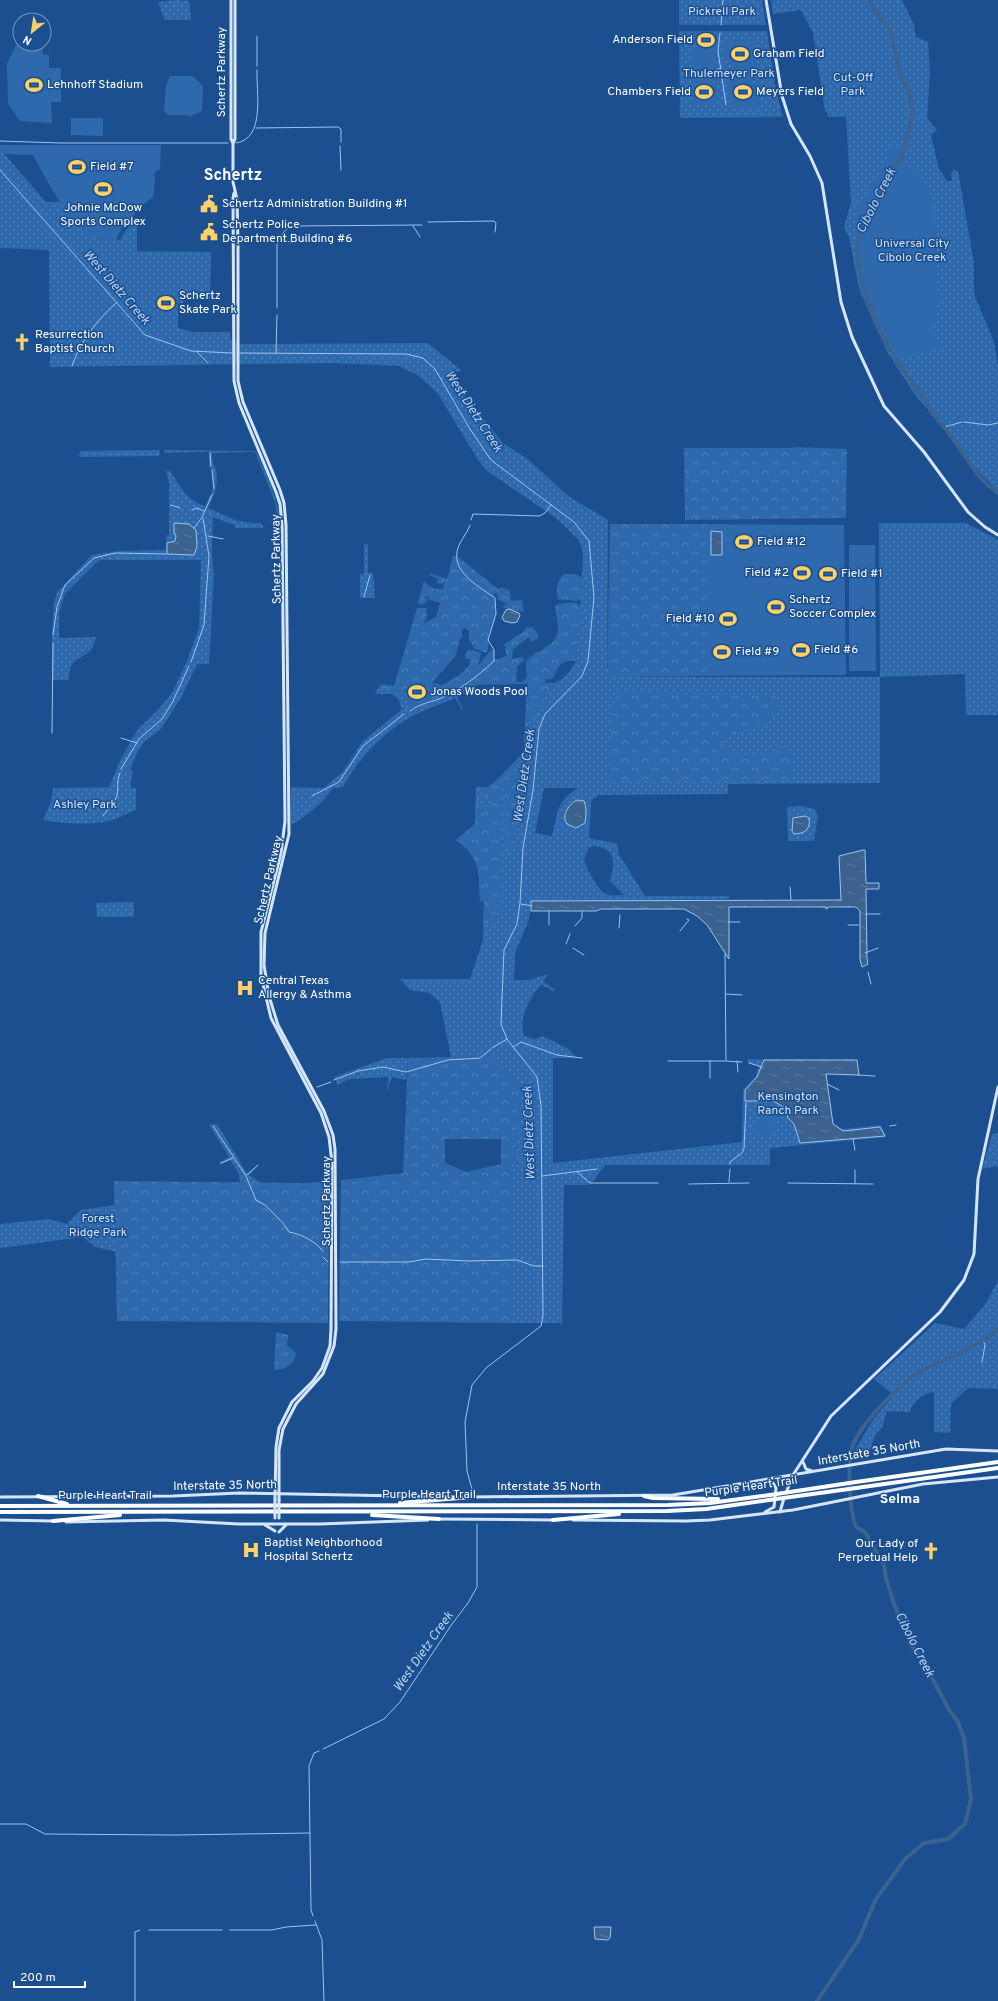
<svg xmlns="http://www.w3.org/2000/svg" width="998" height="2001" viewBox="0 0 998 2001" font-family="Overpass,sans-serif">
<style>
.grass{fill:url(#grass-dots);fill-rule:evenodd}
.forest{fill:url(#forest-crowns);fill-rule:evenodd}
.pitch{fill:#2e69ad}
.water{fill:url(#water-ripples);stroke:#9cc4f0}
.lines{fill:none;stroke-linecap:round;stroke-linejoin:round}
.stream{stroke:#9cc4f0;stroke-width:1}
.river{stroke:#3c6290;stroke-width:4}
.secondary{stroke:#d6e6fa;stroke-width:3}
.motorway{stroke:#fff;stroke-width:4}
.secondary-bridge{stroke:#d6e6fa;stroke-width:3}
.motorway-bridge{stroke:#fff;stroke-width:4}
.labels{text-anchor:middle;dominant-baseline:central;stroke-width:3;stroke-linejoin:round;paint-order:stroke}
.park-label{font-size:12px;fill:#cfe3fa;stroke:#1b4f8f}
.poi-label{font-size:12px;fill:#fff;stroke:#1b4f8f;text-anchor:start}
.street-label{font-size:12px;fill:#fff;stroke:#1b4f8f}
.water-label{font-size:13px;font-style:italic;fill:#b5d3f5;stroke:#1b4f8f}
.quarter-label{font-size:14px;font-weight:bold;fill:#fff;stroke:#1b4f8f}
.district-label{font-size:16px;font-weight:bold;fill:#fff;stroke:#1b4f8f}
</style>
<defs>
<pattern id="grass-dots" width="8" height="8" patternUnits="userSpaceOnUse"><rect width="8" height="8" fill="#2e69ad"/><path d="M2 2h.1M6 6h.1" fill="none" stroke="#4d80b9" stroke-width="1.8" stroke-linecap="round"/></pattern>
<pattern id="forest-crowns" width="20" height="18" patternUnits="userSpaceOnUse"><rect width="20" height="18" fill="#2e69ad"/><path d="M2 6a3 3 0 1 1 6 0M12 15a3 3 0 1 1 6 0" fill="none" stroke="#4d80b9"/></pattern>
<pattern id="water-ripples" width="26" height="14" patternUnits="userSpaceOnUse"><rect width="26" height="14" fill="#3c6290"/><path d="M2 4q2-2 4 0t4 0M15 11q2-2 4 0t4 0" fill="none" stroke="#597aa1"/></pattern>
</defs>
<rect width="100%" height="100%" fill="#1b4f8f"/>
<g class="grass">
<path d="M176,0l13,1 2,19h-26l-7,-18z"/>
<path d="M679,0h83l4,25h-87z"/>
<path d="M771,0h131l12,25 2,12 12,5 2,30 -3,46 10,12 -6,5 8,34 8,12h5l-1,-8 3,-3 4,1 16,92v31l20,48 4,24v126l-37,-39 -17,-26 -29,-32 -27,-42 -16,-34 -13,-31 -10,-51 -5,-10 7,-25 -5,-85h-18l-1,-5h-2l-12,-79 -12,-23 -28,4z"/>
<path d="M679,31h88l9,60 7,26 -103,1z"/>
<path d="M0,149l46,53h14c14,16 32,45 56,37l4,1 6,-10 7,-7 4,-1v29l74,1 -1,47 -27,-1v5h-5v25l14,4h38v7l10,5 188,-1 34,28 -10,1 13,24 38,47 26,17 39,36 40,24 -1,155h2v2h271l-1,-154h87l32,17v175h-32l-1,-41 -85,3v106l-152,1v10l-129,1 -7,5 -1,3 -2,35 29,6v9l27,43h84v3l-198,2 -2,19 -14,33 -1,27h15l19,-6 -5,8 12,7 -1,3 -13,-8c-11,15 -23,33 -17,52l11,3 8,-3 24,12 10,10h-24v105l189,-21 1,-52 13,-14 3,-10 -12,-4v-3l110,1 2,15 -33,-1 7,50 10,5 38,-4 5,12 -116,11v17h-165l-15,20h-26l-2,138h-50v-142l10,-91 -25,-32 -46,-1 -11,-55 -11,-9 -19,-3 -10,-11h70l13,-39 1,-38 -4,-1c-1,-27 1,-44 -24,-61l19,-16 1,-37h12l8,-6 28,-29 4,-68c28,-1 32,3 48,-23l7,-102 -1,-11 -4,-9 -22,-21 -69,-47 -9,-11 -40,-66 -19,-18 -20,-10 -67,-3 -282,4 -1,-117 -49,-2zM544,788h34c-23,15 -20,24 -26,48l-17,-3zM595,846c22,4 20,16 15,35l14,14c-5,0 -11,1 -16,0 -9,-2 -22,-27 -24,-36l5,-12z"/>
<path d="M160,450l-1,6 -80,1 1,-6z"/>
<path d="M164,450l92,1c10,23 23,46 23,72l-11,-2 10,-1 -3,-18 -20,-50 -43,1c0,10 2,10 4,18 3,13 -2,25 -8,37 20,9 31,16 53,15l3,5h-29l-1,-3 -21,-8 -1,36 2,23 -5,88h-12l-16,34 -20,31 -17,13 -8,13 -6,16h3l-3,17h6v22c-9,3 -17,8 -27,11 -16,4 -49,3 -66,-1l8,-18 2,-14 56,-1 9,-22 19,-35 20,-19 15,-18 15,-32 12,-33 2,-68h-100l-5,3 -31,31 -6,19v25l37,-1c-4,26 -28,14 -27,43h-17v-47l2,-30 3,-11 35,-37 27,-4 48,-1 -1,-14 3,-1v-52l-3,-12h4c11,16 15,28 35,35l8,-17 -1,-18 -3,-6v-13l-45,1z"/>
<path d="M364,544h4v29h5l2,25h-15v-24l4,-1z"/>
<path d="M381,684l15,3 83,-3 -22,13 6,12 -1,1 -7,-12c-11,5 -21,8 -32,13 -34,15 -62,43 -80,76l-10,1c-11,16 -25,27 -42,37v-38l32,1 19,-15 20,-31 40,-33 -4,-10 -6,-5h-17z"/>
<path d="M802,806l13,3 3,7 -4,25h-26l-1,-34z"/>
<path d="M134,902v15h-37l-1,-14z"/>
<path d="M387,1058h21l-2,22 -14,-3 -5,15 1,-15 -39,2 -11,6 -4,-8z"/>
<path d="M217,1124l30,49 12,-8 -10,10 12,8h-21l-1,-9 -9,-14 -10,5 -1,-2 10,-6 -20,-32z"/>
<path d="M998,1133v33l-16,3 10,-35z"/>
<path d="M115,1205l2,47 -22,-5 -12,-10 -83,11v-24l49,-5 18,5 14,-14z"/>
<path d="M998,1281v108l-30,-1 -17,16 -1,29 -16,-1v-40c-11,2 -21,8 -24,20l-23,-1 -5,17 -7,7 -5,15 -16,2 18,-31 22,-26 -20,-16 61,-56 29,6 20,-23z"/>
</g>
<g class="forest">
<path d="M794,447l53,2 -1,69 -161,2 -1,-72h109z"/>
<path d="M610,524h96v152l-97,1v-2h-2z"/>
<path d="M453,556h4l41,33 4,-2 8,4 1,10 11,-1 2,12 -21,-4 3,-5 -8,-3 -1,-6 -3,-1 2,21 -7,21 -1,15 -2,3 -13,-5 3,-3 -3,1 -4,-6v-9l-4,-3 -3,1v9l-2,1 -4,16 -24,28 10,2 16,-9 11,-10 1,-7h-4l-1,-4 3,-5h5l8,3 -3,13 12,-15 4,-1v10l13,-4 -2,-6 1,-4 -3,-1 20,-13 3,-4 6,-1 6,7v4l-7,4 -2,-5 -16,12 -1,10 11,-2 1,4 -7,5 -1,16h6l5,-5 -1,-16 10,-9 6,-1c2,-5 6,-4 10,-8 11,-12 4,-22 3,-37 8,-4 14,-4 22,-3l3,5 -4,53c-15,-2 -17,5 -24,18h-6l-1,4h13l-30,35 -4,72 -14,63 -4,-1 -1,-72 18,-18 4,-78 -59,1 -24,14 -17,8 -13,4 -9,-2c5,-8 15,-12 18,-20l-2,-3c-14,5 -29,13 -42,3l2,-5 13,2 23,-78h9l1,8 -4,8 13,-7 4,-14 -10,-3 -3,-4 -4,2h4v4l-7,3 -2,-3 6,-21c5,6 11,9 19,8l1,-6 -7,1 1,-5 -9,-4v-2l18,6z"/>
<path d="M564,574h12l6,4 -1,21 -5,2 -18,-2c-2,-10 -2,-17 6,-25z"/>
<path d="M623,693l152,2 4,13c-6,8 -11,13 -19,17 -16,8 -32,4 -40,23l21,4 -1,6 29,-2 -2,-7 23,-2 2,33h-184l6,-82z"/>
<path d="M501,776v121l-7,25 -11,3 1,-23 -4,-1c-1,-27 1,-44 -24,-61l19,-16 1,-37h2l-1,14 5,1 -2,1 1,4 14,-3c-6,-5 -14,-7 -15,-17h8z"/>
<path d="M451,1057l46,1 25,32 -10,91v142l-173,-2 2,-141 62,-7 5,-115zM445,1139h56v25l-35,8 -21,-9z"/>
<path d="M114,1181l188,2 27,-1 -1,141 -211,-2z"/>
<path d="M276,1332l12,3 -1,10 9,8c-2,12 -11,17 -22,17z"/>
</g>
<g class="pitch">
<path d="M696,33h18l1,34 -14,3 -9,-4 2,-19 7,-2z"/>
<path d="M752,38l2,2 3,30c-17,4 -34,-9 -35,-27z"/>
<path d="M16,45h26l1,9 6,1v13h12v34h-10l1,21 -32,-2 -12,-17 -1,-40z"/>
<path d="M729,74c19,0 31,15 31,33h-29l-3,-3z"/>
<path d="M170,76h23l10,10 -1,25 -13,6 -1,-2h-20l-4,-4 2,-25z"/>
<path d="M692,80l16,1 8,8 1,16h-23l-2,-1z"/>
<path d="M71,118h32v18l-32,-1z"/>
<path d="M894,141l15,26 8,4 12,17 5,28 5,84 -4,20 -5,9 12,18 -42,11 -22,-37 -10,-25 -12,-71 1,-16 21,-31z"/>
<path d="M0,145h161l-1,24 -4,2 -2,4 1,6 -2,16 -19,15 1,2 -12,12 -7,13c-35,12 -69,-59 -83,-84l-28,-1 -5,-5z"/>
<path d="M165,294l9,9 -4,9 -13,-10 3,-7z"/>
<path d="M706,524l138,1 2,150 -140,1z"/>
<path d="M849,545h26l1,126h-27z"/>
<path d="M768,1104l14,7 -15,28 -13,-7z"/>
</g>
<g class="water">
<path d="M174,523l15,1 7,6 1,16 -3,9 -27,-1v-11l8,-2 1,-5 -2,-4z"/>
<path d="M711,531l11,1v23h-11z"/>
<path d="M509,609l10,4 1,2 -3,7 -5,1 -8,-2 -2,-4 4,-7z"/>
<path d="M577,800l7,1c3,8 2,14 1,22l-9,5 -9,-4c-6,-9 2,-20 10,-24z"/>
<path d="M805,816l4,2c2,11 -4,16 -15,16l-2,-3 1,-13z"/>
<path d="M863,850h2l1,33h13v6h-13l1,69 1,6 -6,3 -2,-7v-49l-4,-4h-28l-1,2h-1v-2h-97v52l-22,-34 -10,-9 -13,-7h-83l-5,2h-65v-10l310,-1 -2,-44z"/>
<path d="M764,1060h93l2,15 -33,-1 7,50 10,7 37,-4 5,9 -85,7 -6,-19 -6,-6 -3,-10 -18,-11 -10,4h-12v-11l12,-13z"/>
<path d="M594,1927h17l-1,11 -2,2 -13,-1z"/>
</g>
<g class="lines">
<g class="stream">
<path d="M721,25l2,-25"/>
<path d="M720,33l-2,18 8,54"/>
<path d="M257,66v-30"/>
<path d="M709,73l12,-5"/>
<path d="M256,128l82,-1 3,2v13"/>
<path d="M0,141l61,2h167"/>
<path d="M236,143c30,-4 20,-52 21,-73"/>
<path d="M340,146l1,24"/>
<path d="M0,170l145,165 46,16 41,2"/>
<path d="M428,222l66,-1 2,2 -1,9"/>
<path d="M413,226l7,11"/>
<path d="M280,237l11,6"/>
<path d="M277,308v-64c4,-9 7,-14 15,-18l130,-1"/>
<path d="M197,352l11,11"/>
<path d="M239,353l167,1 17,4 12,11 35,60 21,31 83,62 15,19 5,56 -6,64 -6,15 -37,38 -6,15 -6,61 -10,58 -3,55 -3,21 -13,26 -3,74 6,15 30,38 4,28 2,211 -2,10 -55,42 -14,17 -7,37 2,49 6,22"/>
<path d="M276,353l1,-38"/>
<path d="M72,366c8,-24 25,-46 44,-63"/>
<path d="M964,422l24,3 10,-2"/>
<path d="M944,427l18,-5"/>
<path d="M210,453l1,13"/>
<path d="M212,470l2,19"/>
<path d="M171,505l9,3"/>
<path d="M192,510l5,-2 7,3"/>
<path d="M203,515l9,-20"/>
<path d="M471,520l2,-6 66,2 6,-3 6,-8"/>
<path d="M194,528l9,-12"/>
<path d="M208,536l15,3"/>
<path d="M364,597l6,-22"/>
<path d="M53,635l4,-28 8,-22 29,-27 21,-5 51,1"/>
<path d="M191,662l13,-37 5,-69 -6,-38"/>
<path d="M410,711c11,-8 18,-8 29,-12 21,-9 39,-23 55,-38v-11l-6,-10 8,-26 -1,-16c-14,-10 -42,-25 -38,-46 1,-9 10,-18 13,-27"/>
<path d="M52,733l1,-90"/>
<path d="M121,738l16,5"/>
<path d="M121,769l18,-30 23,-20 11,-18 16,-35"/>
<path d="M312,796l27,-14 24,-36 41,-32"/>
<path d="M103,816c5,-7 12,-13 14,-21 2,-9 -1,-12 3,-22"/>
<path d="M790,887l1,13"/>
<path d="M521,904l11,2"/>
<path d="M549,911v14"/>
<path d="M866,914h14"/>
<path d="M728,922h12"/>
<path d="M848,925h11"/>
<path d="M575,926l7,-8v-7"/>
<path d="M619,928l1,-13"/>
<path d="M680,931l9,-11 -2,-1"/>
<path d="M566,944l4,-10"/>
<path d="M573,948l11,7"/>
<path d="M865,953l13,-5"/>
<path d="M725,954l1,107 16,1"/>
<path d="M868,972l3,12"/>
<path d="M726,994l16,1"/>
<path d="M513,1047l8,-5 36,13 25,3"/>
<path d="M492,1048l15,-9"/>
<path d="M668,1061h57"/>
<path d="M710,1061v17"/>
<path d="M737,1061l1,11"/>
<path d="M749,1063l13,4"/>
<path d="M858,1075l17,1"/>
<path d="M334,1080l24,-9 25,-4 23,5 42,-12 32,-2 11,-9"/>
<path d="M827,1084l12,6"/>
<path d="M317,1087l14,-5"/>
<path d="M213,1126l33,50 10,24 9,5 18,18 6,9c12,2 26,9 34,19"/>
<path d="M890,1126l6,-1"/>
<path d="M853,1139l2,11"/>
<path d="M221,1163l12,-5"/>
<path d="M730,1164v-2l12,-9 2,-4 2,-47"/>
<path d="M577,1172l13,11h68"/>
<path d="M247,1175l11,-10"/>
<path d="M542,1176l55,-7"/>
<path d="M729,1182l1,-13"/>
<path d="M788,1183l85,1"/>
<path d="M855,1183v-13"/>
<path d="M689,1184l60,-1"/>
<path d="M323,1257l5,5"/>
<path d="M340,1262h69l17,-3 43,2 48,-1 17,6h9"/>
<path d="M982,1362l3,-17 -2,-5"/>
<path d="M323,1749l61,-30 16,-17 52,-78 16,-21 9,-16v-63"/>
<path d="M0,1824h26l19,10 129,1 136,-2"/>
<path d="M313,1916l-2,-6 -2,-144 5,-13 5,-2"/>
<path d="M315,1921l7,19 2,61"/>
<path d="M149,1930h73"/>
<path d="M230,1930h42l14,-3 30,-2"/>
<path d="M135,2001v-69l5,-2"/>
</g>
<g class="river">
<path d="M869,0l5,10 17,21 10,47 7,10 5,25 -10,39 -44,84c-8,33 17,92 35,120 9,14 20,28 30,42 3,5 5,11 9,16 5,7 12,13 17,21 15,19 27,45 48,58"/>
<path d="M948,1708l-26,-49 -11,-14 -17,-41 -8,-26 -2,-13 -19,-33 -9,-5c-7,-18 -8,-57 -5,-76 5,-24 53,-72 75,-83 7,-4 15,-6 22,-9 18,-8 36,-18 50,-30"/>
<path d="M817,2001l41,-60 18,-42 29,-40 19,-16 24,-4 17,-15 6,-25 -7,-61 -6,-16 -9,-12"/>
</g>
<g class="secondary">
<path d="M231,0v139l2,4v39l4,17 1,44v138l5,21 37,88 4,13 2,22 3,309 -24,99 -1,32 5,31 9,29 46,86 9,24 2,14 1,180 -2,17 -11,28 -27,30 -13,25 -4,21v50"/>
<path d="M766,0l16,96 9,28 19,32 12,27 19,119 11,35 32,69 40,46 44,60 17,15 13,8"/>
<path d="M233,143l2,-4v-139"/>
<path d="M234,193l-1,5 1,183 5,22 37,89 4,12 2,21 3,296 -4,32 -20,79v44l10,42 50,95 8,24 3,26 -1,166 -1,17 -8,22 -9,13 -21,21 -13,26 -3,19 -1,52"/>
<path d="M803,1462l3,7 6,2"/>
<path d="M764,1481l9,2 3,5 -2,19 -9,5"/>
<path d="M786,1493l7,-18 38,-59 109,-104 24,-32 10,-26 4,-75 20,-92"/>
<path d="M0,1497l173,-1 66,-3 217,4"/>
<path d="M470,1497l203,-2 273,-46 52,2"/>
<path d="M780,1512l4,-14"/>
<path d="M437,1519l117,1"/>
<path d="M0,1520l54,1"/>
<path d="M573,1520l113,1 24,-1 83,-10 130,-26 75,-7"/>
<path d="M66,1522l98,-2 75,4h81l108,-4"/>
<path d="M265,1525l10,6"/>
<path d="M279,1532l7,-7"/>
</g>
<g class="motorway">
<path d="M856,1482l142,-20"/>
<path d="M856,1488l142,-20"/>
<path d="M38,1496l29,8"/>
<path d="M644,1496l9,2 65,1"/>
<path d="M400,1503l71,-6"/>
<path d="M0,1506l668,-1 42,-2 60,-8"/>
<path d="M0,1512l667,-1 39,-2 63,-9"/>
<path d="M372,1515l67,4"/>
<path d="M553,1520l66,-6"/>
<path d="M53,1521l67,-6"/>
</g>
<g class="secondary-bridge">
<path d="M275,1518v-19"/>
<path d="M279,1518v-18"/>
</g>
<g class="motorway-bridge">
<path d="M770,1495l86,-13"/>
<path d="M769,1500l87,-12"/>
</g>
</g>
<defs>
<g id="stadium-bare" transform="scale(1.38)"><path d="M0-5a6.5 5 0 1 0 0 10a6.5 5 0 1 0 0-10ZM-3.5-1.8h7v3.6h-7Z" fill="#ffd166" stroke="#1b4f8f" stroke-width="2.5" paint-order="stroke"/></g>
<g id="civic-bare" transform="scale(1.38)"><path d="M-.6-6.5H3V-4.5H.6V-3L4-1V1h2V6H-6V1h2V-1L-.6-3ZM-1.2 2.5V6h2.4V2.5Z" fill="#ffd166" stroke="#1b4f8f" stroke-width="2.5" paint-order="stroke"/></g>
<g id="church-bare" transform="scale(1.38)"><path d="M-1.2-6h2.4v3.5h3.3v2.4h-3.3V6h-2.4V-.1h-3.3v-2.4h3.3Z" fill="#ffd166" stroke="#1b4f8f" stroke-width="2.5" paint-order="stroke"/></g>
<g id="hospital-bare" transform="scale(1.38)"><path d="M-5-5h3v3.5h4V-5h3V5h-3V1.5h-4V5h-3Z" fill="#ffd166" stroke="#1b4f8f" stroke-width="2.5" paint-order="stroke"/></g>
</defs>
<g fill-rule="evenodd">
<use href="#stadium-bare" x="706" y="40"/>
<use href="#stadium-bare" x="740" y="54"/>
<use href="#stadium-bare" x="34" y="85"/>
<use href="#stadium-bare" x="704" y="92"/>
<use href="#stadium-bare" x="743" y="92"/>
<use href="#stadium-bare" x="77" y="167"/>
<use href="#stadium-bare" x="103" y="189"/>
<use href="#civic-bare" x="209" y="204"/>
<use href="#civic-bare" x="209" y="232"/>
<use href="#stadium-bare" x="166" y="303"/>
<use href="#church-bare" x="22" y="342"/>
<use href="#stadium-bare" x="744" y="542"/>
<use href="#stadium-bare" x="802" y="573"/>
<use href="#stadium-bare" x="828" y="574"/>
<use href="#stadium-bare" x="776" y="607"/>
<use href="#stadium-bare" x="728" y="619"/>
<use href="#stadium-bare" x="801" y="650"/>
<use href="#stadium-bare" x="722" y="652"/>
<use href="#stadium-bare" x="417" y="692"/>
<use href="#hospital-bare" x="245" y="988"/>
<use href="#hospital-bare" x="251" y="1550"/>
<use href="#church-bare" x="931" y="1551"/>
</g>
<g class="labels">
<g class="park-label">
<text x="722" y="12">Pickrell Park</text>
<text x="729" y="74">Thulemeyer Park</text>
<text x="853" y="78">Cut-Off<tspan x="853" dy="14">Park</tspan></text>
<text x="912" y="244">Universal City<tspan x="912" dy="14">Cibolo Creek</tspan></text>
<text x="85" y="805">Ashley Park</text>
<text x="788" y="1097">Kensington<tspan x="788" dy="14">Ranch Park</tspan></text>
<text x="98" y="1219">Forest<tspan x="98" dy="14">Ridge Park</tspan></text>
</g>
<g class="poi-label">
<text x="693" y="40" text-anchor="end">Anderson Field</text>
<text x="753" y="54">Graham Field</text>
<text x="47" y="85">Lehnhoff Stadium</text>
<text x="691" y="92" text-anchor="end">Chambers Field</text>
<text x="756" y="92">Meyers Field</text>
<text x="90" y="167">Field #7</text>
<text x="222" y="204">Schertz Administration Building #1</text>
<text x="103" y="208" text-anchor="middle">Johnie McDow<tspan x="103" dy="14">Sports Complex</tspan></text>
<text x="222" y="225">Schertz Police<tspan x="222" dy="14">Department Building #6</tspan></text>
<text x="179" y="296">Schertz<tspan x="179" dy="14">Skate Park</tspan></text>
<text x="35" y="335">Resurrection<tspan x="35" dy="14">Baptist Church</tspan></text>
<text x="757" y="542">Field #12</text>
<text x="789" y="573" text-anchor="end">Field #2</text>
<text x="841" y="574">Field #1</text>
<text x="789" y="600">Schertz<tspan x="789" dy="14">Soccer Complex</tspan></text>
<text x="715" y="619" text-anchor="end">Field #10</text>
<text x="814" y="650">Field #6</text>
<text x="735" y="652">Field #9</text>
<text x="430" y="692">Jonas Woods Pool</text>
<text x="258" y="981">Central Texas<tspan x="258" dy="14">Allergy &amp; Asthma</tspan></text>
<text x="264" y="1543">Baptist Neighborhood<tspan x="264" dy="14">Hospital Schertz</tspan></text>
<text x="918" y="1544" text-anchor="end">Our Lady of<tspan x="918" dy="14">Perpetual Help</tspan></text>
</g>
<g class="street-label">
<text transform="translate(222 72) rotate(-90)">Schertz Parkway</text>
<text transform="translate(277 559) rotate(-91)">Schertz Parkway</text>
<text transform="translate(269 880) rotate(-77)">Schertz Parkway</text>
<text transform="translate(327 1201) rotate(-90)">Schertz Parkway</text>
<text transform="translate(869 1453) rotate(-10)">Interstate 35 North</text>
<text transform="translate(225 1486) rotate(-1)">Interstate 35 North</text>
<text x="549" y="1487">Interstate 35 North</text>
<text transform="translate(751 1487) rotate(-8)">Purple Heart Trail</text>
<text x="429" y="1495">Purple Heart Trail</text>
<text x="105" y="1496">Purple Heart Trail</text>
</g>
<g class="water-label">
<text transform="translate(877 201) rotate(-63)">Cibolo Creek</text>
<text transform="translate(116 288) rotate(49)">West Dietz Creek</text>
<text transform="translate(473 412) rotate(57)">West Dietz Creek</text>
<text transform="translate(525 776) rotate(-82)">West Dietz Creek</text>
<text transform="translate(530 1133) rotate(-92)">West Dietz Creek</text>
<text transform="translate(914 1645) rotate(63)">Cibolo Creek</text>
<text transform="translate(424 1652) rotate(-55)">West Dietz Creek</text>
</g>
<g class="quarter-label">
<text x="900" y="1499">Selma</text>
</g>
<g class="district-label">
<text x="233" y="176">Schertz</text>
</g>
</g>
<g transform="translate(32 32) rotate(210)"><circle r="19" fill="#1b4f8f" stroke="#7695bc"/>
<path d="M0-3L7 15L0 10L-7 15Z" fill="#ffd166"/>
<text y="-6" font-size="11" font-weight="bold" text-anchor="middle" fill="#ffffff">N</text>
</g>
<path d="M14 1981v6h71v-6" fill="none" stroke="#ffffff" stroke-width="2"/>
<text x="20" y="1981" font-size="12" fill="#ffffff" stroke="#1b4f8f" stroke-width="3" paint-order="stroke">200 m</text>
</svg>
